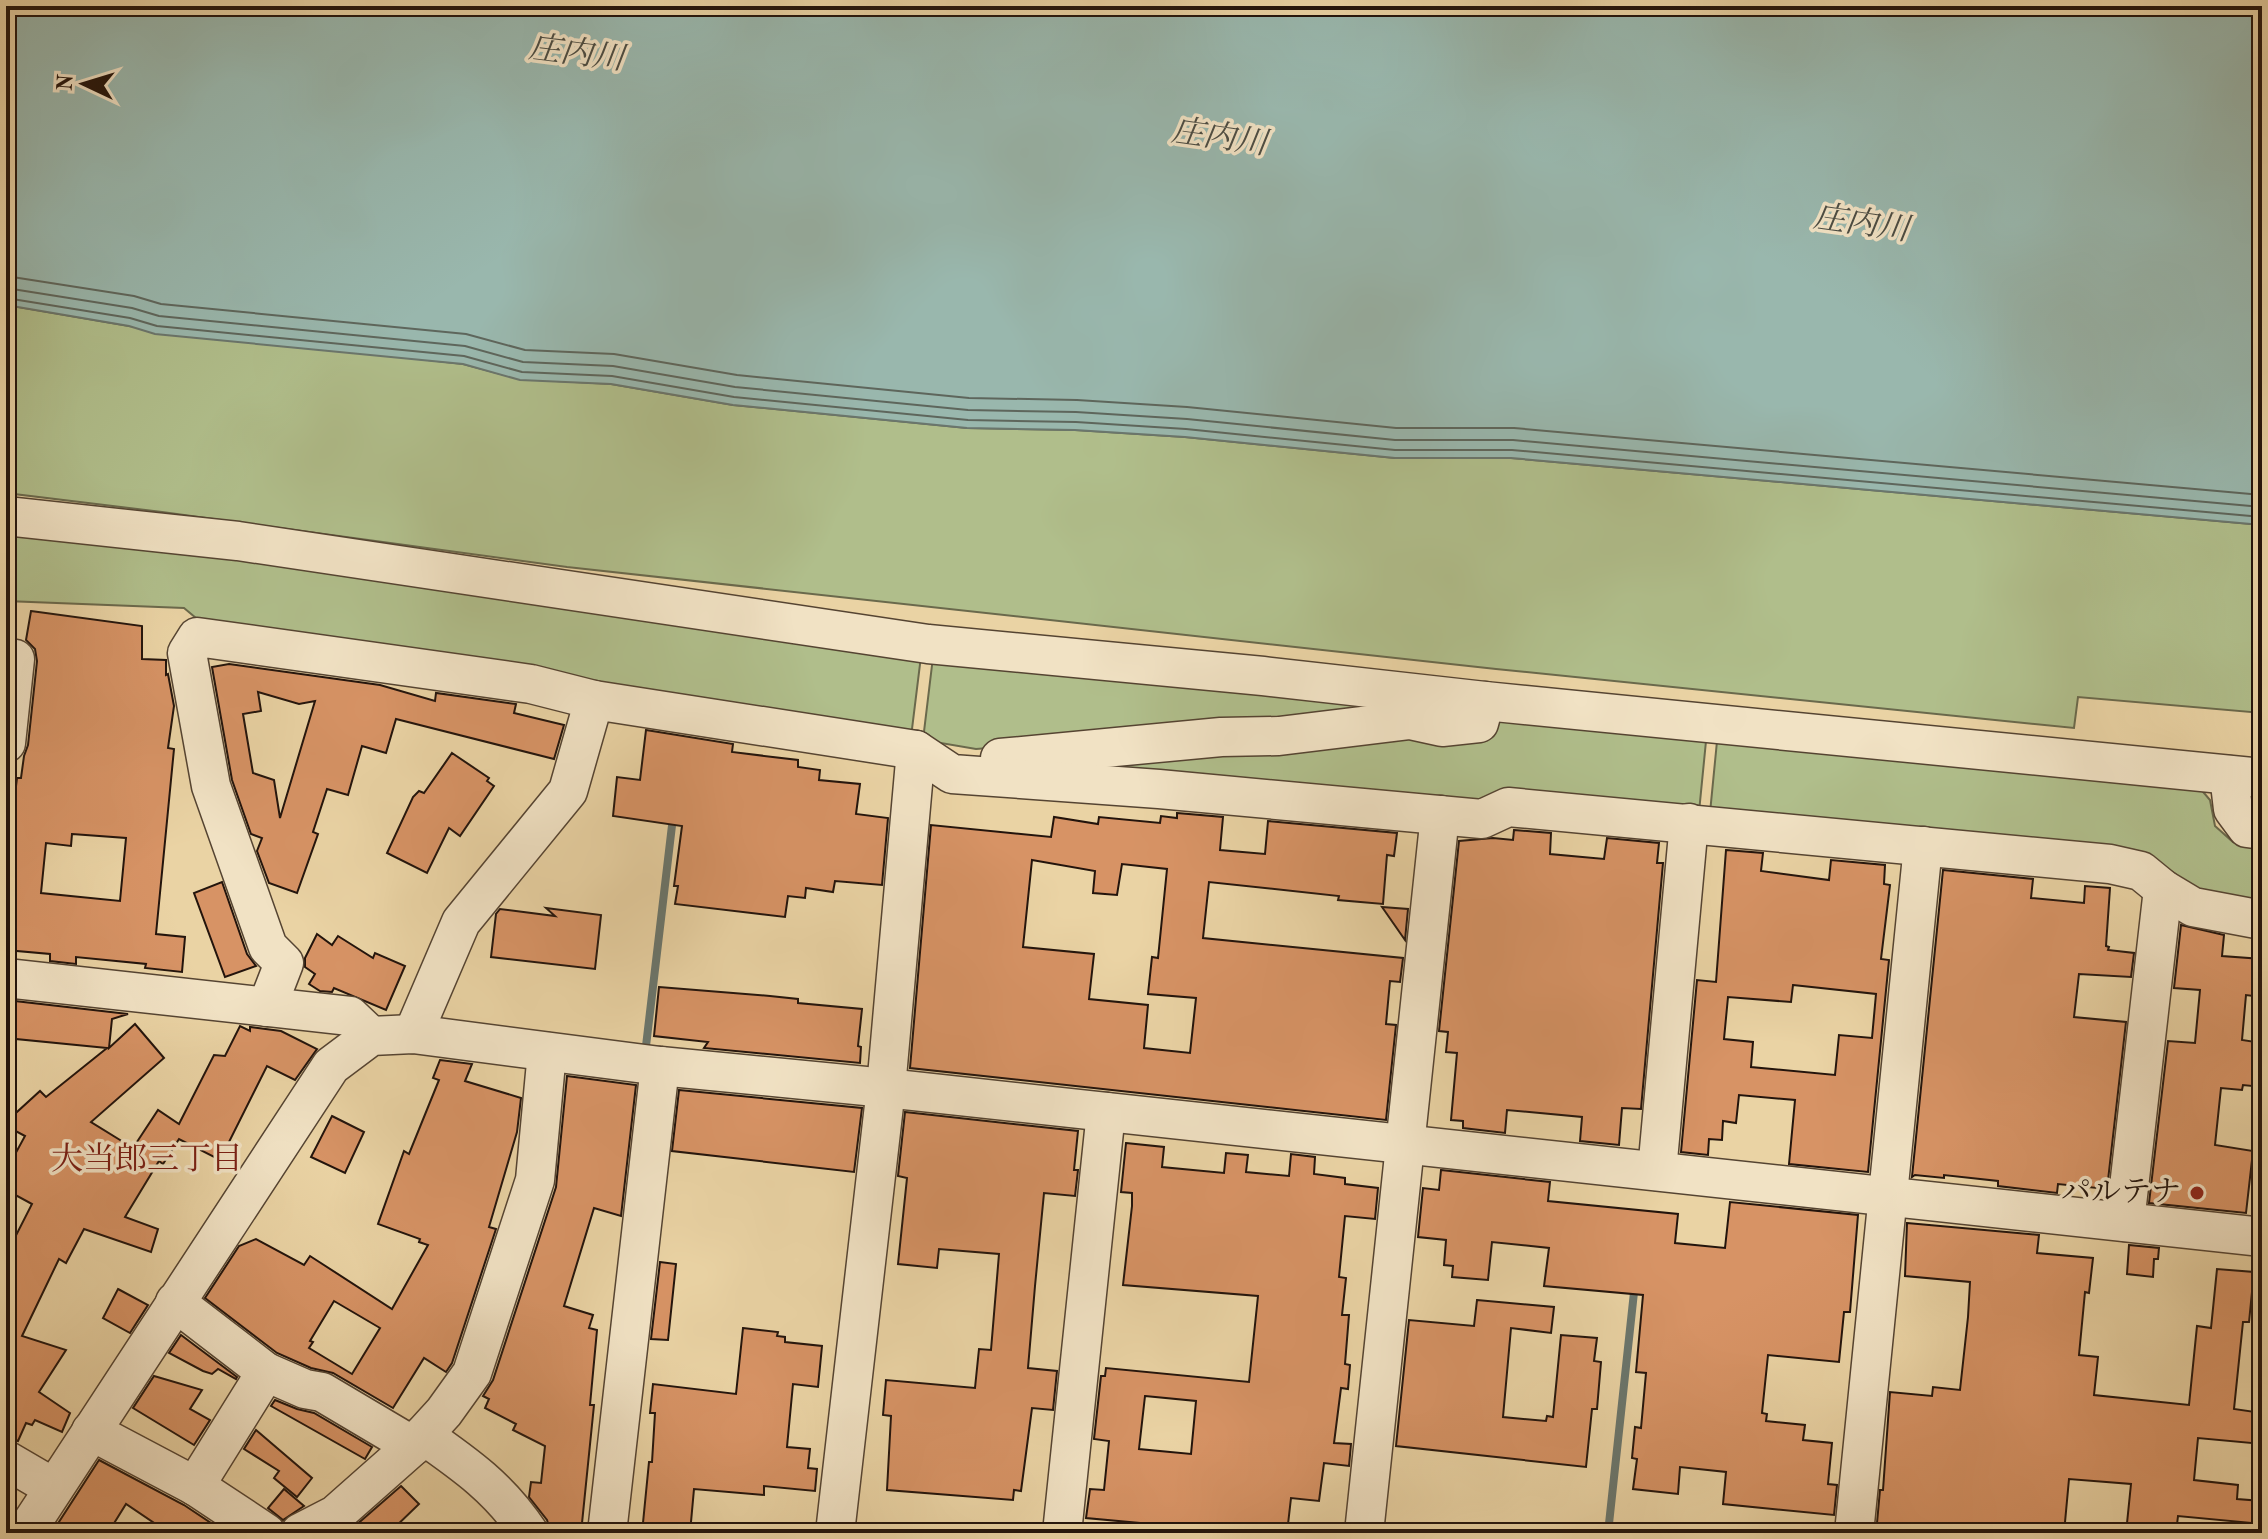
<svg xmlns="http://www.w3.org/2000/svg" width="2268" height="1539" viewBox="0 0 2268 1539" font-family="'Old Standard TT','Noto Serif JP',serif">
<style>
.green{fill:#b0be8b;stroke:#6a694c;stroke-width:2}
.water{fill:#99b7ad;stroke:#6a766d;stroke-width:2}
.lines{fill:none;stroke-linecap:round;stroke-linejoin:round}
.shore{stroke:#5e665c;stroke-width:2}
.stream{stroke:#6a766d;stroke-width:8}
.building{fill:#d79365;stroke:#23140c;stroke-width:2;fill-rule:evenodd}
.minor-casing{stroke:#554432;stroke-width:41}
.minor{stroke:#f1e2c4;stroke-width:38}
.poi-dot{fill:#8f2418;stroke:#f1e2c4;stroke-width:3}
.labels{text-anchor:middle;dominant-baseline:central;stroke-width:7;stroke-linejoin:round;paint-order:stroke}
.poi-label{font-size:30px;fill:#23140c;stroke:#f1e2c4;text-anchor:end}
.water-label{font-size:32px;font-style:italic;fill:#4c4d44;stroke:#f1e2c4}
.neighbourhood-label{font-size:32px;fill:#7a1f14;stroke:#f1e2c4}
</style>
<rect width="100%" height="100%" fill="#ead3a4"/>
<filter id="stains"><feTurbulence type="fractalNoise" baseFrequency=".0025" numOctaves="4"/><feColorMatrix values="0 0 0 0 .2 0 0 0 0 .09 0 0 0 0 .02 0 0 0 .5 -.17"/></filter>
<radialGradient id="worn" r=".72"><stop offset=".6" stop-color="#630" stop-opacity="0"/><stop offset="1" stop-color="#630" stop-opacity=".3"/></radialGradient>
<g class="green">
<path d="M6,305l123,21 334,38 57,15 91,5 122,21 234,23 108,2 110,7 210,21h116l751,67v188l-184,-16 -4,31 -578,-59 -929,-102 -405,-55 -156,-19z"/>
<path d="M6,529l229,26 686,101 -10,81 -709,-114 -18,-15 -178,-7z"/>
<path d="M933,657l508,49 -226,25 -239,18 -53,-9z"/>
<path d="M1510,713l197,18 -8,81 -231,-8 -438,-41z"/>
<path d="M1718,731l475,49 17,20 5,26 18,16 29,9v59l-19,-2 -88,-38 -445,-57z"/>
</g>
<path class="water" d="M6,6l2256,1v518l-751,-67h-116l-210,-21 -110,-7 -108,-2 -234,-23 -122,-21 -91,-4 -57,-16 -308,-30 -26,-8 -123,-21z"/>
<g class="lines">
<g class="shore">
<path d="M6,276l128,20 27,8 305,30 59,16 89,4 123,21 232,23 108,2 110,7 209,21h118l748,67"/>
<path d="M6,288l126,20 27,8 306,30 58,16 90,4 122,21 233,23 108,2 111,7 208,21h118l749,67"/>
<path d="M6,298l124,20 27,8 307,30 58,16 90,4 122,21 234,23 108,2 110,7 209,21h117l750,67"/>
</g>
<g class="stream">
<path d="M646,1046l27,-229"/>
<path d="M1608,1533l27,-250"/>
</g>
</g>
<g class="building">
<path d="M31,611l111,15v33l24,1v15l2,-1 6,32 -6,42 6,1 -18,185 29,3 -3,35 -37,-4 1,-4 -70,-7v7l-26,-3v-7l-44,-4v-107h3l8,-65h4l3,-22 4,-11 9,-84 -2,-12 -9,-9zM72,834l54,4 -6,63 -79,-8 5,-50 25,3z"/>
<path d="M229,664l151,21 55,16 1,-8 80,11 -2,9 50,12 -10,34 -158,-40 -10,34 -24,-7 -14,49 -21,-6 -14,43 5,2 -21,59 -28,-10 -12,-32 5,-13 -11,-4 -19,-54 -20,-113zM258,692l41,12 16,-3 -35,117 -6,-38 -21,-7 -10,-59 18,-3z"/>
<path d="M646,730l87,14 -1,8 66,8v7l22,3 -1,10 41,4 -4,30 32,4 -6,67 -47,-4 -2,11 -27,-4 -1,10 -17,-2 -3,21 -110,-13 3,-18h-4l8,-60 -69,-10 4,-39 23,3z"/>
<path d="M452,753l37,25 -2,3 7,5 -34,50 -11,-8 -22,45 -40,-20 26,-56 6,-6 5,2z"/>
<path d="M1177,813l46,4 -3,33 45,4 3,-33 129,12 -3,23 -7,-1 -4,49 -45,-4 1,-4 -130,-14 -6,56 200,20 -3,24 -10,-1 -4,43 10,1 -10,95 -476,-52 21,-243 120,12 3,-20 44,7 1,-7 61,6 1,-7 16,2zM1032,860l63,11 -2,22 24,2 5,-31 45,5 -9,89 -6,-1 -4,37 48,4 -6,55 -46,-5 4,-43 -59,-6 5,-45 -71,-7z"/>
<path d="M1514,830l37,3 -1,21 54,5 3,-21 52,5 -2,20h6l-22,246 -19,-1 -3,37 -39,-4 2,-24 -75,-7 -2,23 -42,-5v-7l-12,-1 6,-67 -11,-1 2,-20 -9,-1 20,-190 34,-3 20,2z"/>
<path d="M1726,850l37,3 -2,18 68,9 2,-20 54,5 -1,19 6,1 -9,74 8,1 -21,212 -79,-8 6,-64 -56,-5 -3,28 -13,-2 -1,19 -13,-1 -1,16 -27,-3 16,-172 19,2zM1793,985l83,9 -4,44 -33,-3 -4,40 -84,-8 2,-25 -29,-3 4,-42 63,5z"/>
<path d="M1943,870l90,9 -2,19 53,5 1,-17 25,2 -4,58 3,1 -1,3 26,3 -3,24 -52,-3 -5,43 52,5 -19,167 -49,-5 -1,9 -59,-7v-5l-54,-6v3l-29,-3 -3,2z"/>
<path d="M222,882l25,72 9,12 -31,11 -31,-84z"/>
<path d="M1382,907l26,2 -3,31z"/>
<path d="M546,908l55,7 -6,54 -104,-12 5,-43 4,-5 55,7z"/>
<path d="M2181,925l43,10 -2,21 40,3v38l-16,-2 -4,45 20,3v44l-19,-2 -1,5 -21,-2 -6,57 38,6 -7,62 -97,-10 19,-162 27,2 5,-53 -26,-2z"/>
<path d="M317,934l15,11 6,-9 35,22 2,-5 30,13 -19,44 -52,-22 -2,4 -12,-1 -11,-7 6,-10 -10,-7v-9z"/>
<path d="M659,987l111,9 28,3v4l64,6 -4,37 3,1 -1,16 -156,-15 4,-6 -54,-6z"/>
<path d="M6,1000l122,14 -16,5 -3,29 26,-24 29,34 -73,64 42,26 25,-38 21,14 35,-69 11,1 15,-30 10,5v-4l31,4 36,18 -22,31 -28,-14 -47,94 -41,-21 -16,25 -4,-3 -34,56 33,12 -7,23 -67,-23 -18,34 -7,-4 -37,77 44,14 -27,42 31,21 -8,19 -27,-12 -3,5 -6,-2 -8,18 -12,-3v-183l26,-51 -26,-14v-19l19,-35 -19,-10v-4l34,-31 6,6 61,-49 -101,-10z"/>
<path d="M440,1060l32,4 -7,17 56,17 -4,34 -28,95 7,2 -44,134 -6,9 -22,-14 -31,50 -60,-35 -22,-5 -34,-15 -72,-55 34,-52 17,-7 48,26 6,-9 82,53 36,-64 -9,-3 1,-3 -42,-15 26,-73 5,3 30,-74 -6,-2zM334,1301l46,27 -28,46 -43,-26 4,-6 -3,-1z"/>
<path d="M567,1076l69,9 -15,131 -27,-8 -30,98 29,9 -4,13 8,2 -7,75h4l-13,128h-30l-4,-13 -18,-23 2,-15 10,1 4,-37 -32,-16 3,-6 -31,-16 4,-9 -6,-3 10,-16 63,-193z"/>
<path d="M679,1090l183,18 -8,64 -182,-21z"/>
<path d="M905,1112l173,19 -4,39h4l-3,26 -31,-3 -9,93 -7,82 29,3 -4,39 -21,-2 -11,83 -7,-1 -1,10 -126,-10 4,-74 -8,-1 3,-35 89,8 4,-39 12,1 8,-96 -60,-5 -2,19 -39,-4 9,-86 -9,-2z"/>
<path d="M332,1116l32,16 -19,41 -34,-16z"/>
<path d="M1126,1143l38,4 -2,20 62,6 2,-20 22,2 -2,17 43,4 2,-22 24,3 -1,17 31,4v6l33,4 -3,31 -30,-3 -6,61 7,1 -4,37h7l-4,49 5,1 -2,24 -7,-1 -7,55 17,1 -2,22 -25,-3 -5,38 -28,-3 -4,35h-38l-163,-15 4,-29 14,1 5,-49 -15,-2 7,-63h4l1,-8 143,14 9,-86 -135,-11 9,-79v-13l-11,-1zM1145,1396l51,5 -5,53 -52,-5z"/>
<path d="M1441,1170l109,12 -2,19 130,13 -3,29 50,5 5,-46 128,13 -8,97h-6l-5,50 -71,-7 -6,58 5,1 -1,7 39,4 -2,15 29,3 -4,41 9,1 -3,30 -111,-11 3,-32 -46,-5 -2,27 -45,-5 4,-30 -5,-1 3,-31 6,1 5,-55 -10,-1 7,-77 -99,-9 5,-38 -57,-6 -4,38 -36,-3 1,-11 -9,-1 2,-25 -28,-3 5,-49 16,2z"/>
<path d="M1907,1223l132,12 -2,18 56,5 -4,35 -4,-1 -6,63 19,2 -4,38 95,10 8,-79 14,2 6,-59 37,3 -5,50h-6l-9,87 28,4v31l-64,-6 -4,42 44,5 -1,14 25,2v23l-84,-8 -2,17h-50l5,-49 -62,-5 -5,54 -106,-1 -81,-9 3,-33h3l7,-98 42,4 1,-9 27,3 8,-73 2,-35 -65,-6z"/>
<path d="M2129,1245l30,3 -1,11h-4l-1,18 -26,-3z"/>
<path d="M660,1262l16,2 -8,76 -17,-1z"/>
<path d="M118,1289l30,16 -18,28 -27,-15z"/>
<path d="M1477,1300l77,7 -3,26 -40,-5 -8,89 43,4 1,-5 6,1 8,-82 36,3 -3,23 7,1 -4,47h-5l-6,58 -190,-21 13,-126 65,6z"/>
<path d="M743,1328l35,4 -1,4 8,1v5l37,4 -4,41 -25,-3 -6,63 23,2 -2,19 9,1 -2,22 -51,-5v9l-70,-6 -4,44h-48l7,-71h3l3,-49h-5l3,-29 83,10z"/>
<path d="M181,1335l56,42 -1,2 -18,-10 -6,5 -9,-3 -34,-18z"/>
<path d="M154,1376l48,14 -12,19 20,11 -16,25 -61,-37z"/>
<path d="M275,1400l22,9 17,4 58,34 -7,12 -94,-53z"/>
<path d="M256,1430l56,48 -15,19 -23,-19 5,-7 -35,-22z"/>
<path d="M99,1460l85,45 42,28h-57l-43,-29 -18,29h-38l-13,-8z"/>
<path d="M401,1486l18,18 -30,29h-42z"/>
<path d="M284,1489l20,17 -21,14 -15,-12z"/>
</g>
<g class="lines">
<g class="minor-casing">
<g id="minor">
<path d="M6,516l232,25 690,103 335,32 222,25 777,77"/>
<path d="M6,743l9,-84"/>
<path d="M1000,758l221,-21 58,-1 131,-16 32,7 37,-4 6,-22"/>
<path d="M2229,775l4,34 14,19 15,2"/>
<path d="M6,978l344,38 21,20"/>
<path d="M267,1007l17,-44 -16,-16 -57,-161 -24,-133 10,-16 334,47 63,16"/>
<path d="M413,1034l48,-112 107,-131 26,-91 322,50 36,24 207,15 323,30 26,-12 602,57 31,7 22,18 30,18 69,13"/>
<path d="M1657,1171l32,-348"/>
<path d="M2125,1222l38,-333"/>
<path d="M175,1302l91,70 39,17 17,3 91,54"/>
<path d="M91,1431l104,55 71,47"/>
<path d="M423,1435c43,30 77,54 106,98"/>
<path d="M6,1460l48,28"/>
<path d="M195,1486l71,-114"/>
<path d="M25,1533l306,-467 40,-30 42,-2 247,32 226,22 1376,149"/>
<path d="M300,1533l35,-18 78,-69 31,-34 28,-39 63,-193 12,-128"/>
<path d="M607,1533l53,-467"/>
<path d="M835,1533l51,-445 30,-338"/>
<path d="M1062,1533l44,-421"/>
<path d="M1364,1533l76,-718"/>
<path d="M1854,1533l69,-687"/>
</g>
</g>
<use href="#minor" class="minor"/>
</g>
<circle class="poi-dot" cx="2197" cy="1193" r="8"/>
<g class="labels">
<g class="poi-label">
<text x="2181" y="1193">パルテナ</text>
</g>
<g class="water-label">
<text transform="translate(576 55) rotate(7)">庄内川</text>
<text transform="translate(1219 139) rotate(8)">庄内川</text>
<text transform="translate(1861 225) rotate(8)">庄内川</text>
</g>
<g class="neighbourhood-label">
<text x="147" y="1161">大当郎三丁目</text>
</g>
</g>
<rect width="2268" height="1539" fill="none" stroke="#ead3a4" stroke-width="32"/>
<rect x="8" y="8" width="2252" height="1523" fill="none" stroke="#23140c" stroke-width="4"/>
<rect x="16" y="16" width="2236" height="1507" fill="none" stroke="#23140c" stroke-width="2"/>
<g transform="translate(84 84) rotate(274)" stroke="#f1e2c4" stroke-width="6" paint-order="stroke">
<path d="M0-6L14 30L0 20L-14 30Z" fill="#23140c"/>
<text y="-12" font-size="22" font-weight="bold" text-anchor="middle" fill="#23140c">N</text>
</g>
<rect width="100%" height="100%" filter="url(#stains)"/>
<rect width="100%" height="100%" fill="url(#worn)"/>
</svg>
